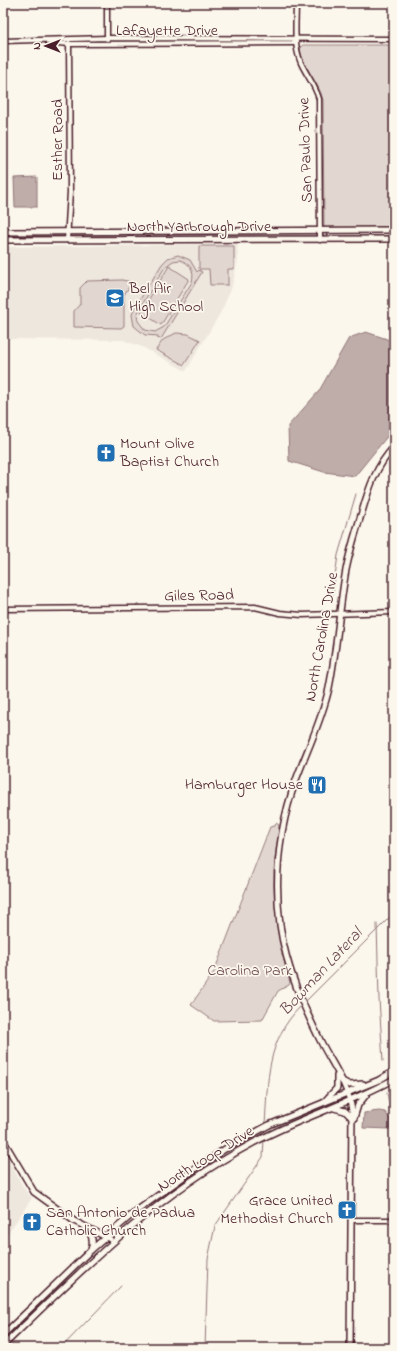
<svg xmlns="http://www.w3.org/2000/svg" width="397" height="1351" viewBox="0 0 397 1351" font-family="'Indie Flower',sans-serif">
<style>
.built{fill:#eee7de}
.green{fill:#e2d7d0;stroke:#967b7e;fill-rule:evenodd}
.water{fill:#bfadaa;stroke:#907477}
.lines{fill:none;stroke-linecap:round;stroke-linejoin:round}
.stream{stroke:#907477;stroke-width:1}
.minor-casing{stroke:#4a1f2b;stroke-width:7}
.major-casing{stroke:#4a1f2b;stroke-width:8}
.minor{stroke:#fbf7ec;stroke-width:4}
.major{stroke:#fbf7ec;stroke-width:5}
.labels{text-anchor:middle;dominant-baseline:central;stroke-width:3.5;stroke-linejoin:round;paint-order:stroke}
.street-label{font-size:16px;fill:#4a1f2b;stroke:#fbf7ec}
.poi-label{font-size:16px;fill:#4a1f2b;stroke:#fbf7ec;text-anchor:start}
.park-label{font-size:16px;fill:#704d54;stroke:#fbf7ec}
.water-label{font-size:17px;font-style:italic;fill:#6d4a51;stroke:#fbf7ec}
</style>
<rect width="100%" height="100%" fill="#fbf7ec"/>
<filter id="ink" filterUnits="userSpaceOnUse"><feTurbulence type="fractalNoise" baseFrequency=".025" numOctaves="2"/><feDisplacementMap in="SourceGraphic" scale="8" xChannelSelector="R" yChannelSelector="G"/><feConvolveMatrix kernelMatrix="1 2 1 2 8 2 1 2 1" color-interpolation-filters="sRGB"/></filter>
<g filter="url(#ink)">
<g class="built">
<path d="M237,244l1,16 -6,26 -10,24 -36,61 -44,-24 -19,-7 -120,-1v-92z"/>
<path d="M3,1150l22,40 7,8 -29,43z"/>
</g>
<g class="green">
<path d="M303,45h88l1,65 2,1v118h-67l-3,-2 -1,-127c-4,-19 -22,-33 -23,-53z"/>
<path d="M199,246h35v23h-6v16h-18l-1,-16h-10z"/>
<path d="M178,255l12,5 7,12 2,-2 3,2 -41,67 -4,-1 1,-2 -13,-1 -11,-9 -2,-11 2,-6 28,-45 6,-6zM180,260c10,3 15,11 12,22l-28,45 -9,5 -10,-2 -7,-9 -1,-6 3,-7 25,-41 8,-6z"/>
<path d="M169,266l20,13 -28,46 -20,-13z"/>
<path d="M122,280l10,2 -8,13v31l-3,2 -47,-1v-16l6,-7v-16l7,-7z"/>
<path d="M176,333l12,1 12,6 -16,25 -28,-15 7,-10z"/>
<path d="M276,823l3,2c-1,15 -4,30 -5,46 -1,38 5,75 16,112l-1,2 -11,6 -16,29 -48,1 -23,-16 23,-33 56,-145 5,-1z"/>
</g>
<g class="water">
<path d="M37,177v30h-22l-1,-29z"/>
<path d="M366,332l21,7 7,5v84l-39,48 -31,-4 -35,-11 -1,-35 31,-35 30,-53z"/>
<path d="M379,1111l6,1 9,13 -4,4 -27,-1 1,-15z"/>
</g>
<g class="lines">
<g class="stream">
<path d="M332,599l6,-44 18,-61"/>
<path d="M377,924l2,75 4,62"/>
<path d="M305,1002l89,-89"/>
<path d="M387,1093l2,10 5,7"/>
<path d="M265,1125c3,-46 1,-84 36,-119"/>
<path d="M61,1348l60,-62"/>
<path d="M205,1348l3,-89 7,-33 48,-69 1,-17"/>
</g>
<g class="minor-casing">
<g id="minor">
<path d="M107,3v36"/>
<path d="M296,3c0,19 -3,42 5,60 6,13 14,22 18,36l1,141"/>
<path d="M3,41l104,-3 287,1"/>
<path d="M48,42l21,2 224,-1 3,-3"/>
<path d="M67,240l3,-48 -1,-149"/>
<path d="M3,609l252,-2 25,6 22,2 92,-3"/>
<path d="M351,1220h43"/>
</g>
</g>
<g class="major-casing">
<g id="major">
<path d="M3,232l391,-2"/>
<path d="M3,240l391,-1"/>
<path d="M342,1081l8,4 13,-1"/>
<path d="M325,1101l12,-13v-12"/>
<path d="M334,1108l11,3 7,7"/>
<path d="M354,1118l4,-13 8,-10"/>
<path d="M3,1140l31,52 40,29 36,18"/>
<path d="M84,1227c8,7 10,13 7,23"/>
<path d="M3,1335l88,-85 44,-38 61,-44 29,-19 44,-24 110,-45 15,-9"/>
<path d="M3,1346c77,-75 154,-152 250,-203 46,-25 96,-39 141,-64"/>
<path d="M350,1348l2,-237c-3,-24 -19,-46 -30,-67 -19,-38 -36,-76 -42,-119 -6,-49 -1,-98 16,-145 11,-30 26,-60 33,-92 8,-39 10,-79 17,-118 4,-20 10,-39 16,-58 7,-24 14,-46 32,-65"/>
</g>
</g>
<use href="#minor" class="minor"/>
<use href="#major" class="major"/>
</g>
</g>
<defs>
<g id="school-square" transform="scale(1)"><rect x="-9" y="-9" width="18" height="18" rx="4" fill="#1f6fb2" stroke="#fbf7ec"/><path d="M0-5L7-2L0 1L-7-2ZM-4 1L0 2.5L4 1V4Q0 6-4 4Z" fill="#fff"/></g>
<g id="church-square" transform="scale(1)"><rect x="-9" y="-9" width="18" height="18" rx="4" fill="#1f6fb2" stroke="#fbf7ec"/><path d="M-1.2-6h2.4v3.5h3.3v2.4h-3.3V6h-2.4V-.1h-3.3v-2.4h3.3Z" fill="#fff"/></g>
<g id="restaurant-square" transform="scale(1)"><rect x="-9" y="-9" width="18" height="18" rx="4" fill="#1f6fb2" stroke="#fbf7ec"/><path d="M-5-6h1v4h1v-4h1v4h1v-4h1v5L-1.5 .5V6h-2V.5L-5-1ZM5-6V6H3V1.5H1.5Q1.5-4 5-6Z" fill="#fff"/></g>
</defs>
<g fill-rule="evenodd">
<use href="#school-square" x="115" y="298"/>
<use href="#church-square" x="106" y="453"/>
<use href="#restaurant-square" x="317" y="785"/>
<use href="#church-square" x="347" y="1210"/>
<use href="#church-square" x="32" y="1222"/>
</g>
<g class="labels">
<g class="street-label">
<text x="167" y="31">Lafayette Drive</text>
<text transform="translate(58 140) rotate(-90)">Esther Road</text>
<text transform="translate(306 150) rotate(-92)">San Paulo Drive</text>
<text x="199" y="227">North Yarbrough Drive</text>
<text transform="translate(199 596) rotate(-1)">Giles Road</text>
<text transform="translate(322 637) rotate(-80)">North Carolina Drive</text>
<text transform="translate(206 1159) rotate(-32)">North Loop Drive</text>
</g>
<g class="poi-label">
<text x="129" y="289">Bel Air<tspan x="129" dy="18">High School</tspan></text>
<text x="120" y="444">Mount Olive<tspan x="120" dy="18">Baptist Church</tspan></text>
<text x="303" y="785" text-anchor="end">Hamburger House</text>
<text x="333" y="1201" text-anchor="end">Grace United<tspan x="333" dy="18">Methodist Church</tspan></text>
<text x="46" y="1213">San Antonio de Padua<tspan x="46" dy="18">Catholic Church</tspan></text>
</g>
<g class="park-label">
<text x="250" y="971">Carolina Park</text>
</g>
<g class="water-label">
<text transform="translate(321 972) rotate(-47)">Bowman Lateral</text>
</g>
</g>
<rect width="397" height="1351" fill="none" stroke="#fbf7ec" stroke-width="16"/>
<rect x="8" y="8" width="381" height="1335" fill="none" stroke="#4a1f2b" stroke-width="1.5" filter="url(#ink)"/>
<g transform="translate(46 46) rotate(270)" stroke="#fbf7ec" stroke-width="3" paint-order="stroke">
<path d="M0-3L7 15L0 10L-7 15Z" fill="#4a1f2b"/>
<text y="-6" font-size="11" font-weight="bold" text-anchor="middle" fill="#4a1f2b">N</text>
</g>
</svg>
